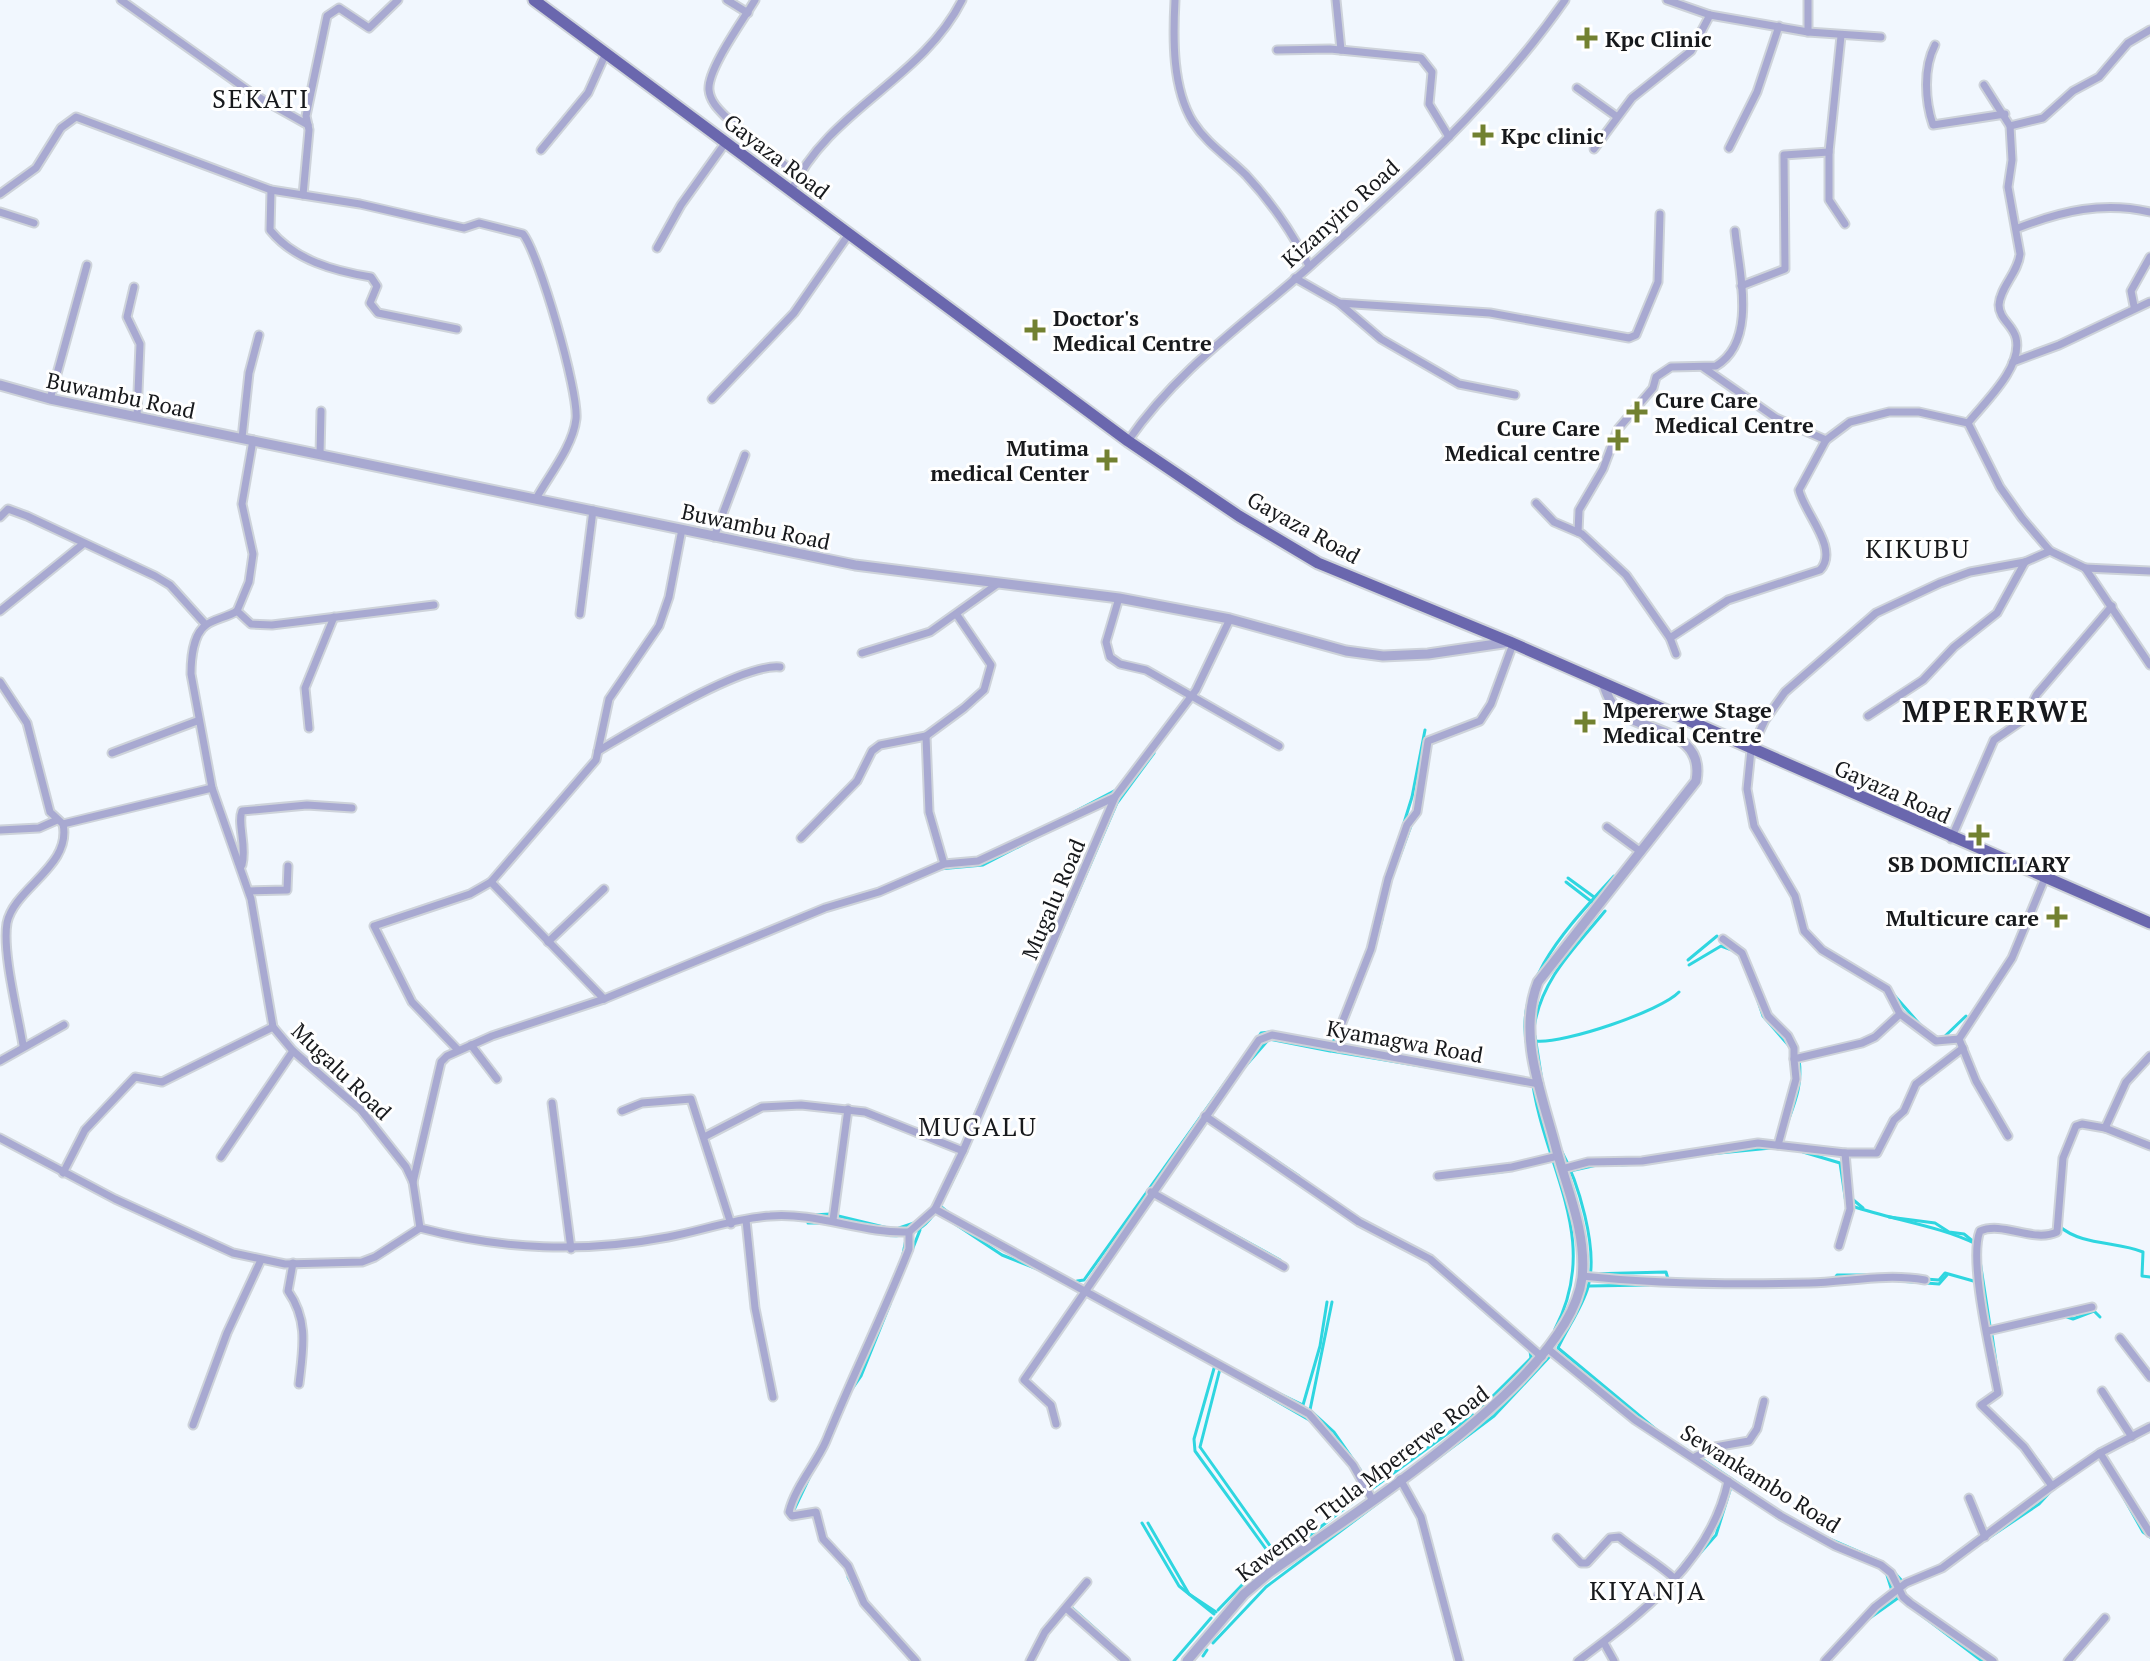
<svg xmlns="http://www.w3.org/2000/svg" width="2150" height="1661" viewBox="0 0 2150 1661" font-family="'PT Serif',serif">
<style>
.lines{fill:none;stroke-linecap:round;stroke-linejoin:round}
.stream{stroke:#2fd6e0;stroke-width:3}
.minor-casing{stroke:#ced3da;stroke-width:11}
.tertiary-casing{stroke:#ced3da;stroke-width:13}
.primary-casing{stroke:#ced3da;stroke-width:15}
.minor{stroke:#a8a9d1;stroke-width:7}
.tertiary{stroke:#a8a9d1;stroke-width:9}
.primary{stroke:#6a67ae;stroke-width:11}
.poi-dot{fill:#728130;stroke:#fff;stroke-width:3}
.labels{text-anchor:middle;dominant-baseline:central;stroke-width:6;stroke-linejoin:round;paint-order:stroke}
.poi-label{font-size:22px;font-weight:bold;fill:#17191c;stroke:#fff;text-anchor:start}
.street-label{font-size:22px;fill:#17191c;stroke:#fff}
.quarter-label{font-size:26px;letter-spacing:2px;fill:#17191c;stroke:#fff}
.district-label{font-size:30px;font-weight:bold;letter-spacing:2px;fill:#17191c;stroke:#fff}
</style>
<rect width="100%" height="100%" fill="#f1f7fe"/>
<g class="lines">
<g class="stream">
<path d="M1074,812l42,-22"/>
<path d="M1399,839l13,-42 13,-67"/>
<path d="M1398,861l14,-38"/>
<path d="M939,869l44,-4 60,-31"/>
<path d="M1568,878l26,19"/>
<path d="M1566,882l26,20"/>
<path d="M1377,938l5,-19"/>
<path d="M1054,948l63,-145 37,-50"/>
<path d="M1688,960l29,-24"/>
<path d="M1689,965l32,-19 11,4"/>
<path d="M1894,995l29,33"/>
<path d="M1757,998l6,18 27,31"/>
<path d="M1348,1017l19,-49"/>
<path d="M1534,1028c7,-49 41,-80 71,-117"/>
<path d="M1535,1036l8,51"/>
<path d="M1257,1039l4,-6 9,-1"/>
<path d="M1942,1039l24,-23"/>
<path d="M1536,1041c28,3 125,-30 143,-49"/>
<path d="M1333,1043l5,-15"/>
<path d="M1331,1051l102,17"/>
<path d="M1528,1051c-18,-68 44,-128 86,-175"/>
<path d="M1242,1070l27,-31 61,12"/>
<path d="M1531,1070c9,94 73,165 24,259"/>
<path d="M1487,1071l35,7"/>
<path d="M975,1114l75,-173"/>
<path d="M1786,1127c8,-23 17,-41 13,-68"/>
<path d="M1256,1147l43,29"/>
<path d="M1560,1148c18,33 39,101 28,139 -6,21 -21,41 -30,61l101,84"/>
<path d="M1803,1152l37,11 6,40"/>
<path d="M1699,1155l72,-7"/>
<path d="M1621,1165l16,-1"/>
<path d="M1570,1171l27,-6"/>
<path d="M1492,1173l16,-2"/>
<path d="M950,1186l12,-25"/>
<path d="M1157,1192l44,-62"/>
<path d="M1851,1198l12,10"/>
<path d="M939,1205l11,9"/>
<path d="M1852,1206c41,14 88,20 124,38"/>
<path d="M813,1215l17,-1 58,14"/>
<path d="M1889,1217l46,6 14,9 15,2 11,9"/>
<path d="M949,1220l53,35 38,15"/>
<path d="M808,1223h13"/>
<path d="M1213,1223l67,37"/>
<path d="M2059,1226c23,20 58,15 84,26l-1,24 8,1"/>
<path d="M899,1228l15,-5"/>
<path d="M879,1233c23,7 41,1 55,-19"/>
<path d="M911,1253l9,-23"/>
<path d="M902,1259l4,-20"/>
<path d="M1980,1261l10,65"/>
<path d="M1051,1269l151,83"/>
<path d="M1588,1274l78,-2 2,7 38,1"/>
<path d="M1447,1278l45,40"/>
<path d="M1835,1278l2,-3h29"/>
<path d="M1925,1279l14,1 6,-7 32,9"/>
<path d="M1796,1280h21"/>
<path d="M1077,1281l7,-1 145,-203"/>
<path d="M1718,1281h36"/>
<path d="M1899,1281l40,3 8,-9"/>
<path d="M1589,1286l60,-1"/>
<path d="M1780,1287l20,-2"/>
<path d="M1332,1302l-22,108 24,22 39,56 100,-73"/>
<path d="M2067,1317l6,2 21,-8 6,6"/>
<path d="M1992,1335l5,34"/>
<path d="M1165,1339l39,21"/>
<path d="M1522,1344l8,7 1,7"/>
<path d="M1215,1365l-21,74 1,12 79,109"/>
<path d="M1218,1367l93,54"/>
<path d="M1220,1369l-20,78 78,110"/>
<path d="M1577,1377l44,36"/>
<path d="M1272,1390l31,15 17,-59 7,-44"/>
<path d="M850,1392l11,-16 29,-72"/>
<path d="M1481,1408l51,-51"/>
<path d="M833,1416l8,-18"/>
<path d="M2000,1419l20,19"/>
<path d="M1643,1429l24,16"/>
<path d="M1676,1443l11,7"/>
<path d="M2030,1450l10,13"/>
<path d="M1699,1457l86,58"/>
<path d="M2125,1500l18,32 7,5"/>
<path d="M792,1514l19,-40"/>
<path d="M1776,1517l49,27"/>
<path d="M1142,1523l37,63 35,28"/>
<path d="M1148,1523l41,71 27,18"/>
<path d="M1821,1535l55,24"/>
<path d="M1987,1539l52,-35 12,-13"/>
<path d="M1288,1552l78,-60"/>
<path d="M1694,1560l22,-25 15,-48"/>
<path d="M1436,1561l10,38"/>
<path d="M1681,1566l13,-16"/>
<path d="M1892,1570l11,12"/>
<path d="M1886,1572l6,19"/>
<path d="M848,1577l8,15"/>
<path d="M1070,1606l39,35"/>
<path d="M1912,1608l70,53"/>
<path d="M1218,1610l25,-26"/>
<path d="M1867,1620l31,-22 5,3"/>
<path d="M1445,1621l7,27"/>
<path d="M1213,1643l53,-56 228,-171 58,-62"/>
<path d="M2075,1648l13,-14"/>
<path d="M1829,1652l25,-27"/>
<path d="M1203,1656l4,-6"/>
<path d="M1174,1661l37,-43"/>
</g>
<g class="minor-casing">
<g id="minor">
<path d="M121,0l132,94 55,31"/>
<path d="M727,0l21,13"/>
<path d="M755,0c-11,19 -48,69 -46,90 1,11 9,19 16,26l73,60"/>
<path d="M1175,0c-2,38 -3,88 18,122 14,22 35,35 53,53 26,28 46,57 63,91"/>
<path d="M1336,0l5,50"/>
<path d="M1667,0l43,15 98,17 73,5"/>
<path d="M1808,32v-32"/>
<path d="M1841,36l-12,116v48l16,24"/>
<path d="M1935,45c-12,23 -10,56 -2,80l72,-11"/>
<path d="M1277,50l53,-1 91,9 11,14 -3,32 20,33"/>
<path d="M1577,88l39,28"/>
<path d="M2010,126l33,-8 30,-27 26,-14 29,-34 22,-13"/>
<path d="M1729,148l28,-56 22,-66"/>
<path d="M1594,149l38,-51 59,-47 19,-36"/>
<path d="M541,150l47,-57 18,-40"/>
<path d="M271,190l-1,40c24,30 64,41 101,47l6,9 -7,17 8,10 79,16"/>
<path d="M791,191c38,-82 131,-111 171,-191"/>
<path d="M0,194l36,-26 25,-40 15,-11 195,73 89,14 104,24 15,-5 44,11c16,20 56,158 53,185 -3,27 -26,55 -39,78"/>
<path d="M303,195l6,-65 -3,-14 21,-100 12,-8 30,20 29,-28"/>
<path d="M0,212l34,11"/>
<path d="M2018,228c44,-17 85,-27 132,-16"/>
<path d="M657,248l24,-43 45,-63"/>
<path d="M1295,278l44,25 151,10 139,25 7,-3 22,-53 2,-68"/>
<path d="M1741,286l44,-17 -1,-114 45,-3"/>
<path d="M134,287l-7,30 13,27 -3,73"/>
<path d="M1339,303l42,36 78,45 56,11"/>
<path d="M2134,306l-3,-15 19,-34"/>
<path d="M2013,362l46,-17 91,-43"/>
<path d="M1704,368l72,50 50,22"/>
<path d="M50,399l37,-134"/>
<path d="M712,399l82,-86 55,-79"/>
<path d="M1968,423c17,-21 55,-56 48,-85 -3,-13 -17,-19 -17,-33 1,-18 19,-32 21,-51l-12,-67 4,-27 -2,-34 -26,-41"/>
<path d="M242,438l7,-65 10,-38"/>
<path d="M253,440l-11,64 11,50 -4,28 -12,29c-9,6 -23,8 -31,14 -13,9 -15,35 -15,49l21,114 39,111 22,128 20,24 68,59 45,57 7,15 7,46c84,22 163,25 248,9 33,-6 68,-19 102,-21 47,-4 93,18 139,16l26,-23 28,-58 152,-354 81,-107 34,-71"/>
<path d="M1128,441c49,-71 116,-117 180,-173 92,-82 186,-166 257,-268"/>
<path d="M320,454l1,-43"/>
<path d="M1536,503l18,19 28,12 44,41 44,63 6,16"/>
<path d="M0,517l8,-8 19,7 128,60 15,9 36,40"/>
<path d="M1578,532l1,-22 24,-41 15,-40 35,-41 3,-11 15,-10 45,-1c42,-25 23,-95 19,-135"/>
<path d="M714,537l31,-82"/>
<path d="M2085,568l65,3"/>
<path d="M1119,598l-13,44 4,15 10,7 26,6 133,76"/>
<path d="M0,611l83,-67"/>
<path d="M237,611l14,13 21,1 162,-20"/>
<path d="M580,614l13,-104"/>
<path d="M1670,638l58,-38 92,-30c20,-21 -16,-57 -21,-80l27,-50 24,-18 39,-10h30l49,11 32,64 22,31 28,33 35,17 65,97"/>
<path d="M862,653l68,-21 66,-47"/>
<path d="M0,682l27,41 23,89 13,12"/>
<path d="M1868,716l55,-36 31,-33 43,-34 28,-51"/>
<path d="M309,728l-4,-40 29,-71"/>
<path d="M926,736l3,76 15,52"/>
<path d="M598,751c36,-21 144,-88 182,-84"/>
<path d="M112,753l85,-32"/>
<path d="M1607,827l34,25"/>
<path d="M0,830l39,-2 18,-8"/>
<path d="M801,838l56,-57 15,-30 8,-6 46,-9 38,-28 20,-18 7,-25 -34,-50"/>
<path d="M1951,839l43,-99 29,-20 14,-26 75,-88"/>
<path d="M242,865c5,-20 -5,-41 0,-54l65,-6 45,3"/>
<path d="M491,882l113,117"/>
<path d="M249,891l38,-1 1,-24"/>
<path d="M1723,939l19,14 26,63 20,20 6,12v11"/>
<path d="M548,942l56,-53"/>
<path d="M1959,1039l-23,2 -36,-27 -13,-25 -65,-39 -18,-19 -9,-35 -41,-70 -7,-37 4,-39 14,-30 20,-28 91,-79 64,-30 30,-11 55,-10 25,-11"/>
<path d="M23,1045c-5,-31 -21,-93 -16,-122 7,-35 65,-57 56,-99l149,-36"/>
<path d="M471,1045l26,34"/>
<path d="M1340,1048v-20l31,-79 17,-70 19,-54 10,-13 11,-71 52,-20 11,-17 22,-60"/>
<path d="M458,1050l-46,-48 -38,-76 96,-32 21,-12 105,-122 13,-61 50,-73 10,-29 13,-68"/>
<path d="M0,1061l64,-36"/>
<path d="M552,1103l19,146"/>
<path d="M622,1111l20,-8 49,-4 40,125"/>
<path d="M1205,1116l154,106 71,37 112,98"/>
<path d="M2105,1128l45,18"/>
<path d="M2008,1136l-32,-55 -17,-42 53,-81 33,-80"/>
<path d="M704,1137l58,-30 39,-2 64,7 98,39"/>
<path d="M0,1138l115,61 118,54 52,11 77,-2 13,-5 45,-29"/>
<path d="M1778,1145l18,-66 -2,-20 68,-16 13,-6 25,-23"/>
<path d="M221,1157l72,-106"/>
<path d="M1562,1169l26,-7 54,-1 116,-18 87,10h32l17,-33 10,-9 12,-27 47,-36"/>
<path d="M63,1173l22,-43 50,-53 27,5 111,-55"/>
<path d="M1438,1176l74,-9 46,-11"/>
<path d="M413,1182l28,-120 6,-6 45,-20 112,-37 221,-91 54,-16 65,-28 34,-3 137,-64"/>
<path d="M1151,1192l133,75"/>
<path d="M935,1209l374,205 44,51 19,34"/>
<path d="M746,1220l9,88 18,89"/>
<path d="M833,1220l15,-111"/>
<path d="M909,1232v17c-26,66 -57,128 -83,192 -10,23 -31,46 -37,71l3,4 24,-4 7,27 25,27 16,37 52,58"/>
<path d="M1839,1246l11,-37 -5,-56"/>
<path d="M293,1263l-5,28c21,30 15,58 11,93"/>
<path d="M1582,1276c75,8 151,9 227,7 39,-1 76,-10 116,-3"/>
<path d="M1988,1331l104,-24"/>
<path d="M2120,1338l30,39"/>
<path d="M1548,1349l87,71 146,96 54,30 46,19 10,8 12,24 7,6 83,58"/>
<path d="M2102,1391l30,46"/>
<path d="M1056,1424l-5,-19 -27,-25 235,-340 13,-5 267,49"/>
<path d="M193,1425l34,-92 34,-73"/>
<path d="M2100,1453l50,80"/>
<path d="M1695,1457l20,-10 34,-6 8,-12 7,-28"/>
<path d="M1400,1479l21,38 38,144"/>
<path d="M2052,1486l-28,-39 -43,-42 17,-12c-6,-35 -30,-132 -18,-162 23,-10 53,12 77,1l6,-74 13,-32 6,-2 23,4 21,-46 24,-26"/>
<path d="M1969,1498l16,39"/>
<path d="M1557,1538l24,25h6l23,-25 9,-1c18,15 37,25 55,41"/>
<path d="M1066,1608l60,53"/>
<path d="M1604,1643l10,18"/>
<path d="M1030,1661l15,-29 42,-50"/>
<path d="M1578,1661c63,-47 133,-99 150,-180"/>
<path d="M1825,1661l50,-54 31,-24 36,-15 110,-82 48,-33 50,-26"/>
<path d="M2068,1661l37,-43"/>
</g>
</g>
<g class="tertiary-casing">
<g id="tertiary">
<path d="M0,385l50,14 805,166 264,33 111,21 116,32 37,5 45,-2 82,-12"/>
<path d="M1187,1661l57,-67 25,-21c82,-58 300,-194 313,-295 5,-44 -15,-89 -26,-130 -14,-54 -39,-112 -18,-166l158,-201c10,-55 -58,-46 -82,-75 -5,-5 -8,-15 -11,-23"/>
</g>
</g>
<g class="primary-casing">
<path id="primary" d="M534,0l594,441 111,75 79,47 192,79 640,281"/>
</g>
<use href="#minor" class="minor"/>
<use href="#tertiary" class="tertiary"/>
<use href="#primary" class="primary"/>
</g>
<g class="poi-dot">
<path d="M1583 26h8v8h8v8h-8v8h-8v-8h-8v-8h8z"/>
<path d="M1479 123h8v8h8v8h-8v8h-8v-8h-8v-8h8z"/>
<path d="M1031 318h8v8h8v8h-8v8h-8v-8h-8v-8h8z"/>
<path d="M1633 400h8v8h8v8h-8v8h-8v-8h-8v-8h8z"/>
<path d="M1614 428h8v8h8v8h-8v8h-8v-8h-8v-8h8z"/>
<path d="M1103 448h8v8h8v8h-8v8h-8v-8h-8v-8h8z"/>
<path d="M1581 710h8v8h8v8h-8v8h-8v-8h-8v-8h8z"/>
<path d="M1975 823h8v8h8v8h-8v8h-8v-8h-8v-8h8z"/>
<path d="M2053 905h8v8h8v8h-8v8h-8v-8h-8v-8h8z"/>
</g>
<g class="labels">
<g class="poi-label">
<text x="1605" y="38">Kpc Clinic</text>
<text x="1501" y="135">Kpc clinic</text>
<text x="1053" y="317">Doctor's<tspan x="1053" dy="25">Medical Centre</tspan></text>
<text x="1655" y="399">Cure Care<tspan x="1655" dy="25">Medical Centre</tspan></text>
<text x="1600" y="427" text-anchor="end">Cure Care<tspan x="1600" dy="25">Medical centre</tspan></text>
<text x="1089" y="447" text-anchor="end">Mutima<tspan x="1089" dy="25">medical Center</tspan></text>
<text x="1603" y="709">Mpererwe Stage<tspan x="1603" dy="25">Medical Centre</tspan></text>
<text x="1979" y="863" text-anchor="middle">SB DOMICILIARY</text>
<text x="2039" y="917" text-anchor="end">Multicure care</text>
</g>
<g class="street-label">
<text transform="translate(777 156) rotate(37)">Gayaza Road</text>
<text transform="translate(1340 213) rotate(-42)">Kizanyiro Road</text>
<text transform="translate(121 395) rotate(12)">Buwambu Road</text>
<text transform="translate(756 526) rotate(12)">Buwambu Road</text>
<text transform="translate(1304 527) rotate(29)">Gayaza Road</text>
<text transform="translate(1893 791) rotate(24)">Gayaza Road</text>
<text transform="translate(1053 899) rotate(-67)">Mugalu Road</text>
<text transform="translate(1405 1041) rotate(10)">Kyamagwa Road</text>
<text transform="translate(342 1071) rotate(44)">Mugalu Road</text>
<text transform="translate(1761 1478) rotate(32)">Sewankambo Road</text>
<text transform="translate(1362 1483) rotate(-37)">Kawempe Ttula Mpererwe Road</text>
</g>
<g class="quarter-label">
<text x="261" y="98">SEKATI</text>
<text x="1918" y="548">KIKUBU</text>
<text x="978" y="1126">MUGALU</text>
<text x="1648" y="1590">KIYANJA</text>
</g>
<g class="district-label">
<text x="1996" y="711">MPERERWE</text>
</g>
</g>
</svg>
